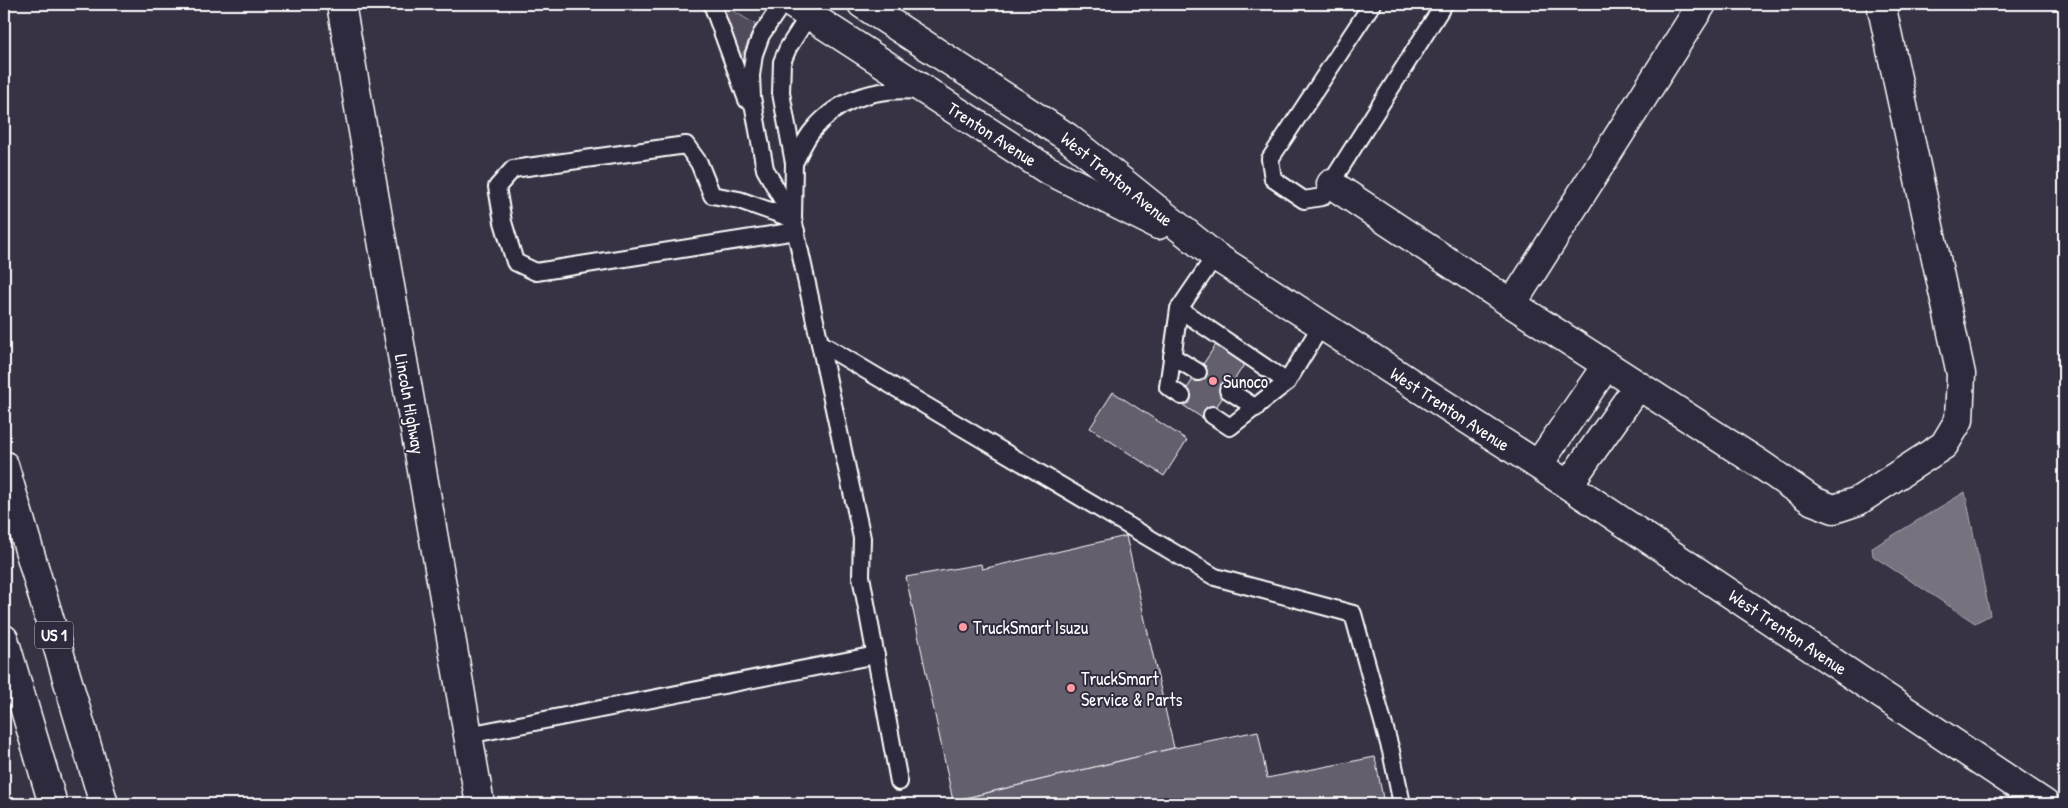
<svg xmlns="http://www.w3.org/2000/svg" width="2068" height="808" viewBox="0 0 2068 808" font-family="'Patrick Hand',sans-serif">
<style>
.green{fill:#514c5c;stroke:#a8a6ae}
.water{fill:#76737f;stroke:#adabb2}
.building{fill:#635f6d;stroke:#fff}
.lines{fill:none;stroke-linecap:round;stroke-linejoin:round}
.lane-casing{stroke:#fff;stroke-width:20}
.street-casing{stroke:#fff;stroke-width:31}
.primary-casing{stroke:#fff;stroke-width:31}
.highway-casing{stroke:#fff;stroke-width:31}
.lane{stroke:#2f2a3d;stroke-width:16}
.street{stroke:#2f2a3d;stroke-width:28}
.primary{stroke:#2f2a3d;stroke-width:28}
.highway{stroke:#2f2a3d;stroke-width:28}
.poi-dot{fill:#ff9aa2;stroke:#2f2a3d;stroke-width:2}
.labels{text-anchor:middle;dominant-baseline:central;stroke-width:4;stroke-linejoin:round;paint-order:stroke}
.shield{fill:#2f2a3d;stroke:#c1bfc5;stroke-width:1}
.shield-label{font-size:16px;font-weight:bold;fill:#fff}
.street-label{font-size:18px;fill:#fff;stroke:#2f2a3d}
.poi-label{font-size:18px;fill:#fff;stroke:#2f2a3d;text-anchor:start}
</style>
<rect width="100%" height="100%" fill="#373345"/>
<filter id="ink" filterUnits="userSpaceOnUse"><feTurbulence type="fractalNoise" baseFrequency=".02" numOctaves="2"/><feDisplacementMap in="SourceGraphic" scale="10" xChannelSelector="R" yChannelSelector="G"/><feConvolveMatrix kernelMatrix="1 2 1 2 8 2 1 2 1" color-interpolation-filters="sRGB"/></filter>
<g filter="url(#ink)">
<path class="green" d="M725,6l30,18 -1,6 -14,30 -18,-51z"/>
<path class="water" d="M1965,492l25,123 -15,8 -102,-67 -1,-8z"/>
<g class="building">
<path d="M1219,340l29,19 -41,62 -29,-19z"/>
<path d="M1113,392l74,48 -23,36 -74,-48z"/>
<path d="M1126,536l48,212 -221,53 -47,-224 75,-13 1,5z"/>
<path d="M1258,731l9,47 108,-21 9,47h-430l-1,-3 221,-53z"/>
</g>
<g class="lines">
<g class="lane-casing">
<g id="lane">
<path d="M712,4l35,96"/>
<path d="M782,4l-21,31 -7,19 -3,22 1,21 13,72 27,48"/>
<path d="M1372,4l-102,155 3,20 31,21 18,-3 122,-193"/>
<path d="M811,7l-2,8 -21,33 -6,14 -1,31 13,70 -1,56 69,319 -1,38 38,206"/>
<path d="M794,163c6,-11 11,-24 19,-33 27,-33 66,-43 107,-39"/>
<path d="M793,219l-54,-19 -27,-5 -13,-32 -13,-18 -173,24 -16,18 6,35 12,40 21,10 260,-41"/>
<path d="M1179,309l108,73"/>
<path d="M820,343l395,234 138,37 38,137 11,53"/>
<path d="M1172,356l26,16"/>
<path d="M1228,390l28,18"/>
<path d="M1182,396l-14,-9 11,-78 36,-53"/>
<path d="M1212,415l18,12 57,-45 34,-56"/>
<path d="M468,735l408,-80"/>
</g>
</g>
<g class="street-casing">
<g id="street">
<path d="M1702,4l-190,300 248,160 53,37 21,8 24,-8 86,-56 15,-25 2,-46 -80,-370"/>
<path d="M1331,184l181,120"/>
<path d="M1538,465l68,-99"/>
<path d="M1568,485l70,-99"/>
</g>
</g>
<g class="primary-casing">
<g id="primary">
<path d="M341,4l139,800"/>
<path d="M792,4l254,165 112,56"/>
<path d="M862,4l205,133 148,119 323,209 507,339"/>
</g>
</g>
<g class="highway-casing">
<g id="highway">
<path d="M4,465l100,339"/>
<path d="M4,639l49,165"/>
</g>
</g>
<use href="#lane" class="lane"/>
<use href="#street" class="street"/>
<use href="#primary" class="primary"/>
<use href="#highway" class="highway"/>
</g>
</g>
<g class="poi-dot">
<circle cx="1213" cy="381" r="5"/>
<circle cx="963" cy="627" r="5"/>
<circle cx="1071" cy="688" r="5"/>
</g>
<g class="labels">
<rect class="shield" x="35" y="621.5" width="38" height="27" rx="4"/>
<g class="shield-label">
<text x="54" y="635">US 1</text>
</g>
<g class="street-label">
<text transform="translate(992 134) rotate(33)">Trenton Avenue</text>
<text transform="translate(1117 179) rotate(39)">West Trenton Avenue</text>
<text transform="translate(410 404) rotate(80)">Lincoln Highway</text>
<text transform="translate(1450 409) rotate(33)">West Trenton Avenue</text>
<text transform="translate(1788 632) rotate(34)">West Trenton Avenue</text>
</g>
<g class="poi-label">
<text x="1223" y="381">Sunoco</text>
<text x="973" y="627">TruckSmart Isuzu</text>
<text x="1081" y="678">TruckSmart<tspan x="1081" dy="21">Service &amp; Parts</tspan></text>
</g>
</g>
<rect width="2068" height="808" fill="none" stroke="#2f2a3d" stroke-width="20"/>
<rect x="10" y="10" width="2048" height="788" fill="none" stroke="#fff" stroke-width="2" filter="url(#ink)"/>
</svg>
